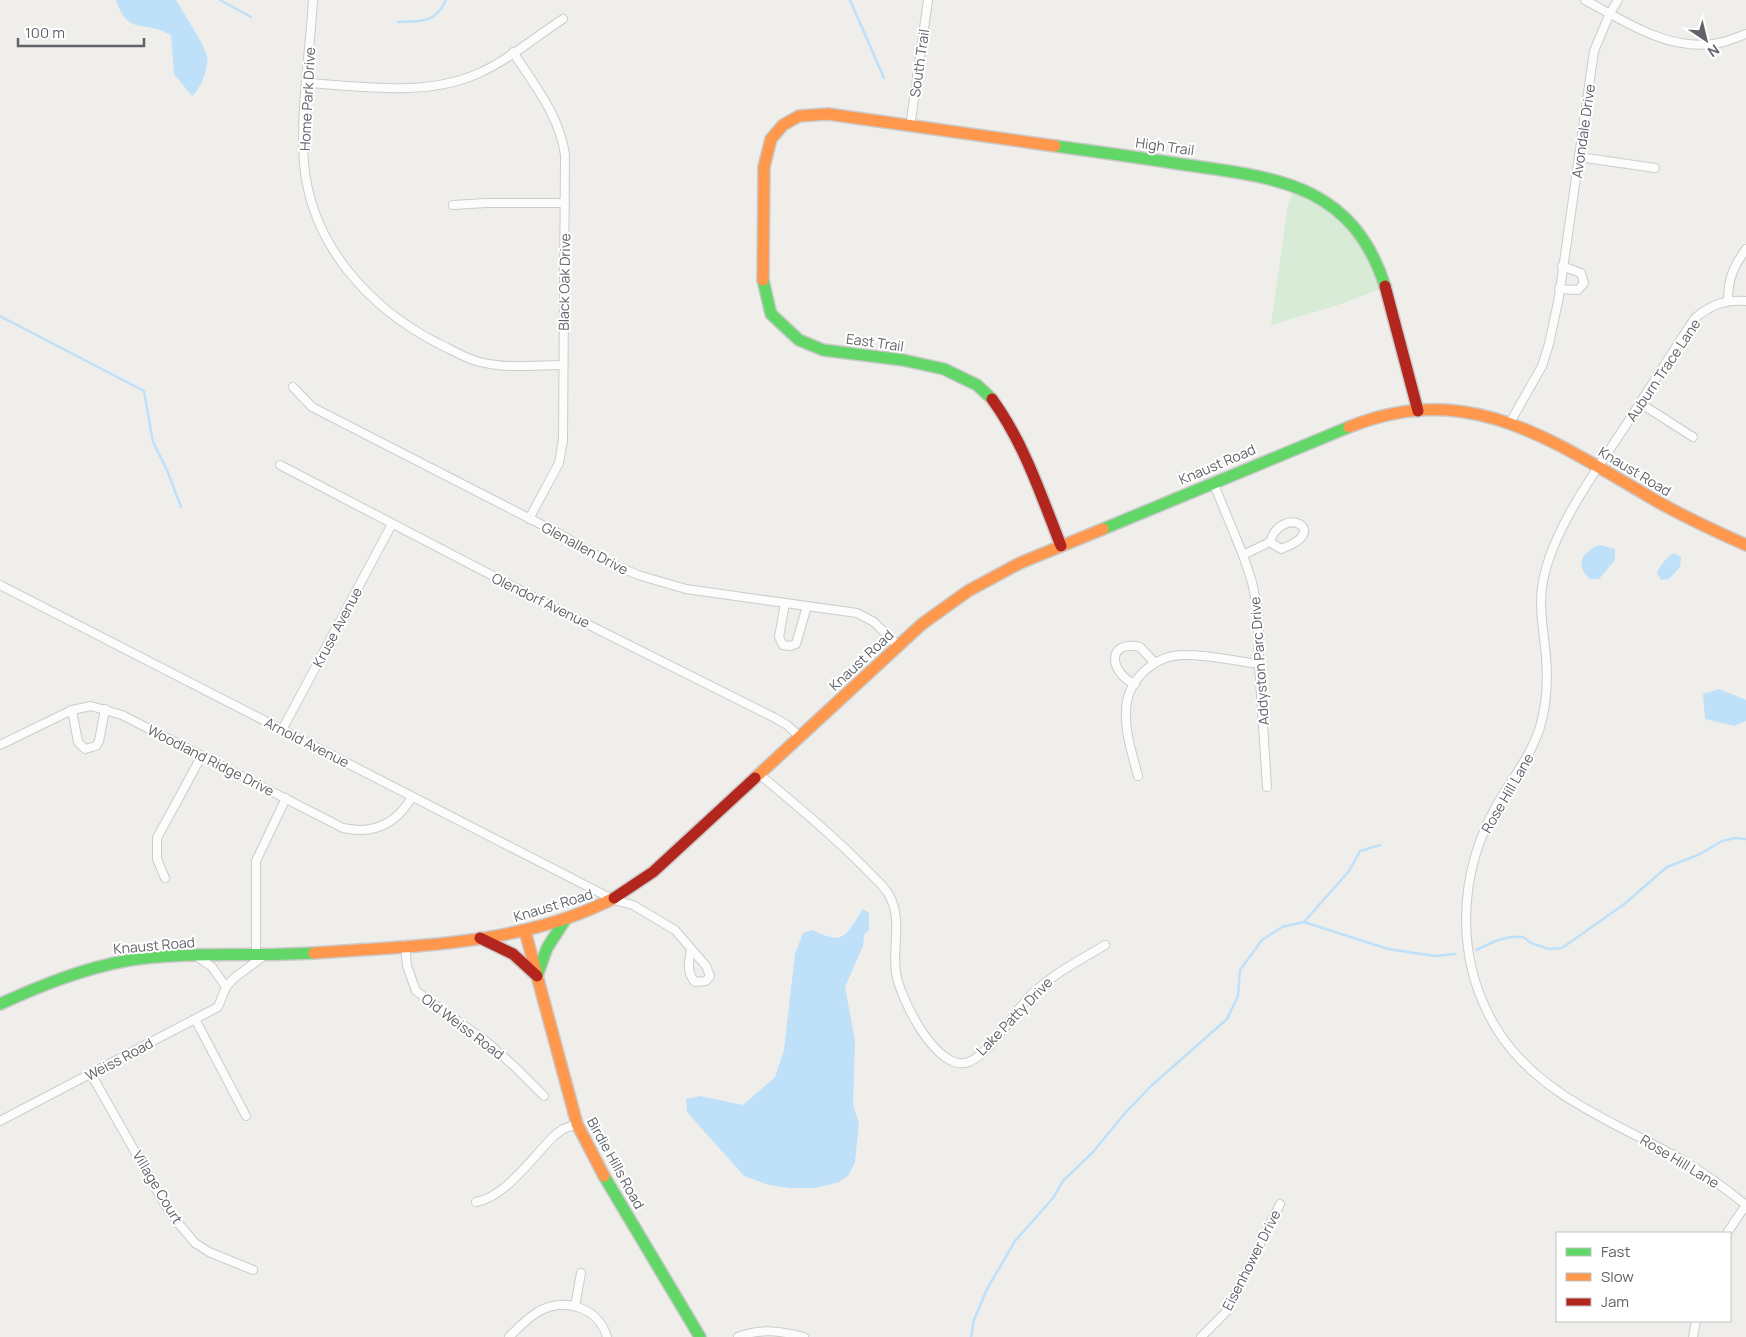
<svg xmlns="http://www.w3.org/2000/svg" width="1746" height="1337" viewBox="0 0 1746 1337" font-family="Manrope,sans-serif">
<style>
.green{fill:#d8ebd6}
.water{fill:#bfe0f9}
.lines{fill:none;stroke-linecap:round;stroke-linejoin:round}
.stream{stroke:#bfe0f9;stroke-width:2.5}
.street-casing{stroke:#cbcccc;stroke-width:10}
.fast-casing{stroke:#cacacb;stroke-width:14}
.slow-casing{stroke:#cacacb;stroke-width:14}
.jam-casing{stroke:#cacacb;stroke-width:14}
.street{stroke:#fdfcfc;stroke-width:8}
.fast{stroke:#63d668;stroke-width:11}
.slow{stroke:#ff974d;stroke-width:11}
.jam{stroke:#b3261e;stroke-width:11}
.labels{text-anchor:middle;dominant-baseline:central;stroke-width:4;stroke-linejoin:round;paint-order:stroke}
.street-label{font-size:14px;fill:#5f6368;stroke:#fff}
</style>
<rect width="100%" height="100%" fill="#efeeea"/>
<path class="green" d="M1294,191l10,2 54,42 25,53 -48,18 -64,19 17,-121z"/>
<g class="water">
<path d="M116,0h60c8,14 27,42 31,56 2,11 -6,33 -15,40l-18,-22 -3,-39c-27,-16 -43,2 -55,-35z"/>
<path d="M1600,545l15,4v11l-16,19h-9c-16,-14 -8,-28 10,-34z"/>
<path d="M1674,553l7,4 -1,10 -11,12 -8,1 -4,-7c3,-7 10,-17 17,-20z"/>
<path d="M1719,689l27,11v21l-12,5 -29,-7 -2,-25z"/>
<path d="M863,909l6,4v17l-5,5 -1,11 -18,41 10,54 -2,63 6,20 -4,38 -7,14 -9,6 -23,6h-26l-21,-3 -25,-9 -57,-64 -1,-13 14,-3 43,9 32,-28 9,-27 11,-96 8,-21 9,-3c33,16 33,6 51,-21z"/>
</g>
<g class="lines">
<g class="stream">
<path d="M220,0l31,17"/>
<path d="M850,0l34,78"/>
<path d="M398,22c23,-1 37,2 48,-22"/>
<path d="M0,316l144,75 9,51 14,28 14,37"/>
<path d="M1304,922l45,-51 11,-20 20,-6"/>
<path d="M1476,950l22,-10 13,-3h12l8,6 18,6 13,-1 61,-43 44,-38 33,-13 22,-13 13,-3 11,1"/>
<path d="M971,1337l3,-17 13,-31 28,-48 38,-43 10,-17 30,-29 32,-39 26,-27 76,-67 11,-23 2,-26 22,-30 20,-13 22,-5 84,27 47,7 20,-2"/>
</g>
<g class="street-casing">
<g id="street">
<path d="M313,0c-3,54 -13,109 -9,163 7,82 65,145 135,181 13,6 27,15 41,18 26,7 57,3 83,3"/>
<path d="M1585,0c39,21 81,50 128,44 11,-1 22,-6 33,-10"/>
<path d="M513,52c21,33 47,64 52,103l-2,285 -4,23 -30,56"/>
<path d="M307,83c55,3 117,14 170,-9 30,-13 58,-37 86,-55"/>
<path d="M910,127l18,-127"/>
<path d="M1579,157l76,11"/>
<path d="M453,205l33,-2h79"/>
<path d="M1559,289l19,1 6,-7 -3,-10 -19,-7"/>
<path d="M1728,300c0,-22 6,-34 18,-51"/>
<path d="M1746,301c-21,-2 -35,4 -51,17 -24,36 -47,73 -71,110 -29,44 -71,101 -81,153 -5,25 1,51 3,76 2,24 1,47 -6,70 -9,29 -27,50 -42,76 -41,71 -44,158 0,228 43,67 120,92 186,130 22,13 42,28 62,44"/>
<path d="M293,387l19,20 246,126 52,30 28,12 48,14 171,24 17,9 24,24"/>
<path d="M1640,403l53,34"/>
<path d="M1511,421l31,-55 7,-22 10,-47 35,-246 16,-38 8,-13"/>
<path d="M280,465l261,136 234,117 12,7 13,12"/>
<path d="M1213,482l30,73 9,27 6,29 1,53 8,123"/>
<path d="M1243,555l27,-13c11,-38 64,-12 11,7l-11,-7"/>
<path d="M0,585l614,315 19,5 42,25 31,36 4,10 -4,5 -11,1c-9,-10 -6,-20 -4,-33"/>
<path d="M785,603l-6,34 4,8 7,1 6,-2 11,-38"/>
<path d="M1135,684c-27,-12 -28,-45 5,-37l15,16"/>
<path d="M72,710l6,32 7,7 11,-3 3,-5 6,-32"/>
<path d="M282,730l110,-206"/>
<path d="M0,745l72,-35 19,-4 31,9 221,113c32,7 54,-5 69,-31"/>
<path d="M759,774c36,30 72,60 105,93 8,9 20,18 25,28 14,25 3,51 7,78 4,25 41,101 73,89 24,-11 44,-50 64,-69 22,-20 47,-33 72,-48"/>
<path d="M1138,776c-5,-19 -13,-43 -12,-64 0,-32 29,-58 60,-57 24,0 49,6 73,9"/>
<path d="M165,878l-8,-19v-21l44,-81"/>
<path d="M405,945l2,21 9,25 71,51 28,25 29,29"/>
<path d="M256,955v-94l30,-63"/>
<path d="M196,956l16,11 14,20"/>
<path d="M195,1019l51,97"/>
<path d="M91,1074l73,129 15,21 16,19 14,9 44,18"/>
<path d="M0,1121l218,-114 8,-20 8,-9 31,-23"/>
<path d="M476,1202c30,-5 57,-46 79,-67l8,-6 14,-5"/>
<path d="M1727,1233l19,-28"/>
<path d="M575,1306l6,-33"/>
<path d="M509,1337c9,-9 18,-19 29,-25 26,-16 61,-4 69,25"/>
<path d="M738,1337c22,-9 44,-6 66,0"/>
<path d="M1201,1337l25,-25 54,-108"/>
<path d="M1693,1337l3,-16"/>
</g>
</g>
<g class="fast-casing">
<g id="fast">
<path d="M1055,146c44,6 88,12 132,19 92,13 165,20 198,121"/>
<path d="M763,280l8,34 28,26 24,10 80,10 41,9 33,16 15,14"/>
<path d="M1103,529l246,-102"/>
<path d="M537,976l10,-28 18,-28"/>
<path d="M0,1004c42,-19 84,-36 130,-44 60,-9 123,-3 184,-7"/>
<path d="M604,1176l96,161"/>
</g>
</g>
<g class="slow-casing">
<g id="slow">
<path d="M763,280l1,-113 7,-28 12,-14 16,-9 29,-2 227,32"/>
<path d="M1349,427c117,-48 201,12 299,69 31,19 65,34 98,49"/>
<path d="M755,778l167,-154 46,-33 52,-28 83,-34"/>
<path d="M525,931l52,193 27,52"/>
<path d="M314,953c99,-7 210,-8 300,-55"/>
</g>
</g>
<g class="jam-casing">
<g id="jam">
<path d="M1385,286l33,125"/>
<path d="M992,399c32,44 49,96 69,147"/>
<path d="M614,898l39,-26 102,-94"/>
<path d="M480,938l33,16 24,22"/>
</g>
</g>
<use href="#street" class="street"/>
<use href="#fast" class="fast"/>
<use href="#slow" class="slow"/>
<use href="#jam" class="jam"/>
</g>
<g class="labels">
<g class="street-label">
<text transform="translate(919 63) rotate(-82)">South Trail</text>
<text transform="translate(307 99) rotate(-87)">Home Park Drive</text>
<text transform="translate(1583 131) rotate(-82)">Avondale Drive</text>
<text transform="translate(1165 146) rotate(8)">High Trail</text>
<text transform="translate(564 282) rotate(-89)">Black Oak Drive</text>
<text transform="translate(875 342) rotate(8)">East Trail</text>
<text transform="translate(1663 370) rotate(-56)">Auburn Trace Lane</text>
<text transform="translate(1217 464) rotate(-23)">Knaust Road</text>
<text transform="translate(1635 471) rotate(31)">Knaust Road</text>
<text transform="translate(585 548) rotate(28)">Glenallen Drive</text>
<text transform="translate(541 600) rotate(26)">Olendorf Avenue</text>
<text transform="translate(337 627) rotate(-62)">Kruse Avenue</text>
<text transform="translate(861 660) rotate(-43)">Knaust Road</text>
<text transform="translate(1259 661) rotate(-94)">Addyston Parc Drive</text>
<text transform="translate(307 742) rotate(27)">Arnold Avenue</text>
<text transform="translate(211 760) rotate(27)">Woodland Ridge Drive</text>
<text transform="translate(1507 793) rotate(-60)">Rose Hill Lane</text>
<text transform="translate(553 905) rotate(-17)">Knaust Road</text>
<text transform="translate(154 945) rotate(-5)">Knaust Road</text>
<text transform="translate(1014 1016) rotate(-46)">Lake Patty Drive</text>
<text transform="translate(463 1026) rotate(37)">Old Weiss Road</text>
<text transform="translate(119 1059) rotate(-28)">Weiss Road</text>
<text transform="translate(1680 1161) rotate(31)">Rose Hill Lane</text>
<text transform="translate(616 1163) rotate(61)">Birdie Hills Road</text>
<text transform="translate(158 1187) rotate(59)">Village Court</text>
<text transform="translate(1251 1260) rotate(-63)">Eisenhower Drive</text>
</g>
</g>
<rect x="1556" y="1232" width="175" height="90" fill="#ffffff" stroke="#bfc1c3"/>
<rect x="1566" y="1248" width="25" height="8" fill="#63d668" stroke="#bfc1c3"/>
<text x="1601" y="1257" font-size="15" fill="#5f6368">Fast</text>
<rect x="1566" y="1273" width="25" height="8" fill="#ff974d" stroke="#bfc1c3"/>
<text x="1601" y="1282" font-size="15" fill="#5f6368">Slow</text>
<rect x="1566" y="1298" width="25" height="8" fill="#b3261e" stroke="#bfc1c3"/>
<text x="1601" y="1307" font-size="15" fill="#5f6368">Jam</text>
<g transform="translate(1706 40) rotate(145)" stroke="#ffffff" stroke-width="4" paint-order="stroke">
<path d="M0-4L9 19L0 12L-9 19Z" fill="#5f6368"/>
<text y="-8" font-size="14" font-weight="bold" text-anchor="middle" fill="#5f6368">N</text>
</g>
<path d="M18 38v8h126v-8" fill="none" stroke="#5f6368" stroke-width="2.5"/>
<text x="25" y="38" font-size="15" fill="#5f6368" stroke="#ffffff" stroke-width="4" paint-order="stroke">100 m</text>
</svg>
